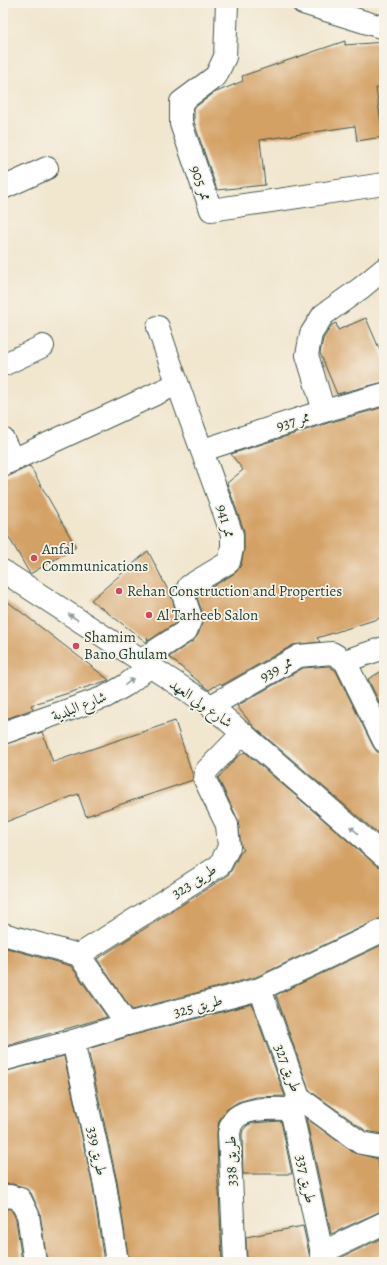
<svg xmlns="http://www.w3.org/2000/svg" width="387" height="1265" viewBox="0 0 387 1265" font-family="Alegreya,Amiri,serif">
<style>
.building{fill:#d4a165}
.lines{fill:none;stroke-linecap:round;stroke-linejoin:round}
.minor-casing{stroke:#3e564b;stroke-width:24}
.minor{stroke:#fff;stroke-width:22}
.oneway{fill:#8f9e9a}
.poi-dot{fill:#d1495b;stroke:#f7f3e8;stroke-width:1.5}
.labels{text-anchor:middle;dominant-baseline:central;stroke-width:3.5;stroke-linejoin:round;paint-order:stroke}
.street-label{font-size:15px;fill:#1f3d34;stroke:#f7f3e8}
.poi-label{font-size:15px;fill:#1f3d34;stroke:#f7f3e8;text-anchor:start}
</style>
<rect width="100%" height="100%" fill="#f7f3e8"/>
<filter id="ink" filterUnits="userSpaceOnUse"><feTurbulence type="fractalNoise" baseFrequency=".025" numOctaves="2"/><feDisplacementMap in="SourceGraphic" scale="8" xChannelSelector="R" yChannelSelector="G"/><feConvolveMatrix kernelMatrix="1 2 1 2 8 2 1 2 1" color-interpolation-filters="sRGB"/></filter>
<filter id="wash" filterUnits="userSpaceOnUse"><feTurbulence type="fractalNoise" baseFrequency=".012" numOctaves="4" result="noise"/><feDisplacementMap in="SourceGraphic" scale="16" xChannelSelector="R" yChannelSelector="G"/><feGaussianBlur stdDeviation="0.9" result="paint"/><feColorMatrix in="noise" values="0 0 0 0 0 0 0 0 0 0 0 0 0 0 0 0 0 1.4 0 .05"/><feComposite in="paint" operator="in"/></filter>
<g filter="url(#wash)">
<rect width="100%" height="100%" fill="#f1e6ce"/>
<g id="blocks">
<g class="building">
<path d="M345,41v4l39,-3v46h-8l7,49 -26,4 -2,-15 -95,14 5,45 -48,5 -23,-68v-14l20,-15 29,-12 -1,-5z"/>
<path d="M366,318l18,42v22l-47,12 -17,-41 3,-14 9,-14 4,-2 2,7z"/>
<path d="M384,407v210l-67,21 3,4 -27,3 -71,40 -2,-2 -11,7 -40,-33 24,-16 5,-6 5,-13v-8l-6,-16 2,-3 36,-22 6,-8 3,-16v-18l-17,-48 16,-13 -12,-16 97,-31z"/>
<path d="M30,466l46,81 -46,27 -27,-47v-50l6,-1z"/>
<path d="M148,551l24,47 6,20 -2,5 -27,17 -2,-2 1,3 -2,1 -55,-42z"/>
<path d="M3,598l106,82 -78,25 2,4 -30,11z"/>
<path d="M329,666l7,5 37,75 4,6 7,1v86l-131,-113 -16,-20 66,-38z"/>
<path d="M384,670v42l-16,-33z"/>
<path d="M175,721l18,55v4l-107,36 -8,-22 -75,29v-78l39,-13 11,30z"/>
<path d="M245,752l131,113 8,3v50l-5,1 -123,58 -124,33 -35,-51 130,-83 4,-5 9,-18 4,-3 -3,-4 -3,-26 -20,-42 18,-20z"/>
<path d="M384,944v190l-18,-3 -57,-41 -33,-95z"/>
<path d="M3,947l68,19 36,51 -104,30z"/>
<path d="M252,1004l33,92 -29,1 -18,5 -11,7 -8,12 -2,12 1,41h-1l2,18 3,70h-93l-12,-80 -29,-133 42,-13z"/>
<path d="M64,1056l29,131 11,75h-57l-7,-49 -9,-20 -7,-6 -11,-3h-10v-112z"/>
<path d="M306,1118l48,35 24,6 1,11 5,9v32l-5,1 -48,22z"/>
<path d="M281,1121l11,53h-49l-1,-40 1,-4 5,-5 5,-2z"/>
<path d="M3,1209h8l5,10 6,43h-19z"/>
<path d="M303,1226l8,36h-64l-1,-25z"/>
<path d="M384,1237v25h-48v-2z"/>
</g>
</g>
</g>
<g filter="url(#ink)">
<use href="#blocks" fill-opacity="0" stroke="#3e564b" stroke-width="1"/>
<g class="lines">
<g class="minor-casing">
<g id="minor">
<path d="M227,3l-2,54 -9,19 -35,26v22l30,86 173,-26"/>
<path d="M303,3l81,25"/>
<path d="M3,188l44,-20"/>
<path d="M3,365l40,-19"/>
<path d="M324,411l-17,-56 4,-21 12,-19 38,-27 23,-19"/>
<path d="M3,439l10,21"/>
<path d="M203,450l121,-39 60,-17"/>
<path d="M3,465l10,-5 164,-76"/>
<path d="M3,571l208,135 173,150"/>
<path d="M140,661l46,-30 5,-13 -7,-21 5,-11 40,-24 3,-13v-14c-24,-70 -51,-138 -74,-208"/>
<path d="M345,661l39,80"/>
<path d="M211,706l88,-50 33,-3 13,8 39,-13"/>
<path d="M3,733l102,-36 21,-12 23,-18"/>
<path d="M3,934l76,21 48,69"/>
<path d="M79,955l141,-90 9,-18 -2,-22 -22,-45 1,-9 37,-38"/>
<path d="M260,989l39,109 62,45 23,4"/>
<path d="M73,1041l32,144 12,77"/>
<path d="M3,1060l70,-19 54,-17 133,-35 124,-59"/>
<path d="M299,1098l-8,11 33,153"/>
<path d="M3,1197l7,-1 10,3 8,16 7,47"/>
<path d="M321,1253l63,-30"/>
<path d="M235,1262l-6,-129c1,-3 1,-7 3,-10 9,-17 42,-14 59,-14"/>
</g>
</g>
<use href="#minor" class="minor"/>
</g>
<defs><path id="oneway-solid" d="M-6-.8H1V-3.2L6.5 0L1 3.2V.8H-6Z"/></defs>
<g class="oneway">
<use href="#oneway-solid" transform="translate(73 617) rotate(-147)"/>
<use href="#oneway-solid" transform="translate(129 682) rotate(-37)"/>
<use href="#oneway-solid" transform="translate(354 830) rotate(-139)"/>
</g>
</g>
<g class="poi-dot">
<circle cx="34" cy="558" r="4"/>
<circle cx="119" cy="591" r="4"/>
<circle cx="149" cy="615" r="4"/>
<circle cx="76" cy="646" r="4"/>
</g>
<g class="labels">
<g class="street-label">
<text transform="translate(201 183) rotate(70)">ممر 905</text>
<text transform="translate(293 421) rotate(-18)">ممر 937</text>
<text transform="translate(226 521) rotate(74)">ممر 941</text>
<text transform="translate(276 669) rotate(-30)">ممر 939</text>
<text transform="translate(201 703) rotate(35)">شارع ولي العهد</text>
<text transform="translate(79 706) rotate(-21)">شارع البلدية</text>
<text transform="translate(194 881) rotate(-33)">طريق 323</text>
<text transform="translate(198 1006) rotate(-15)">طريق 325</text>
<text transform="translate(288 1068) rotate(69)">طريق 327</text>
<text transform="translate(97 1151) rotate(78)">طريق 339</text>
<text transform="translate(231 1161) rotate(-91)">طريق 338</text>
<text transform="translate(306 1179) rotate(78)">طريق 337</text>
</g>
<g class="poi-label">
<text x="42" y="549">Anfal<tspan x="42" dy="17">Communications</tspan></text>
<text x="127" y="591">Rehan Construction and Properties</text>
<text x="157" y="615">Al Tarheeb Salon</text>
<text x="84" y="637">Shamim<tspan x="84" dy="17">Bano Ghulam</tspan></text>
</g>
</g>
<rect width="387" height="1265" fill="none" stroke="#f7f3e8" stroke-width="16"/>
</svg>
